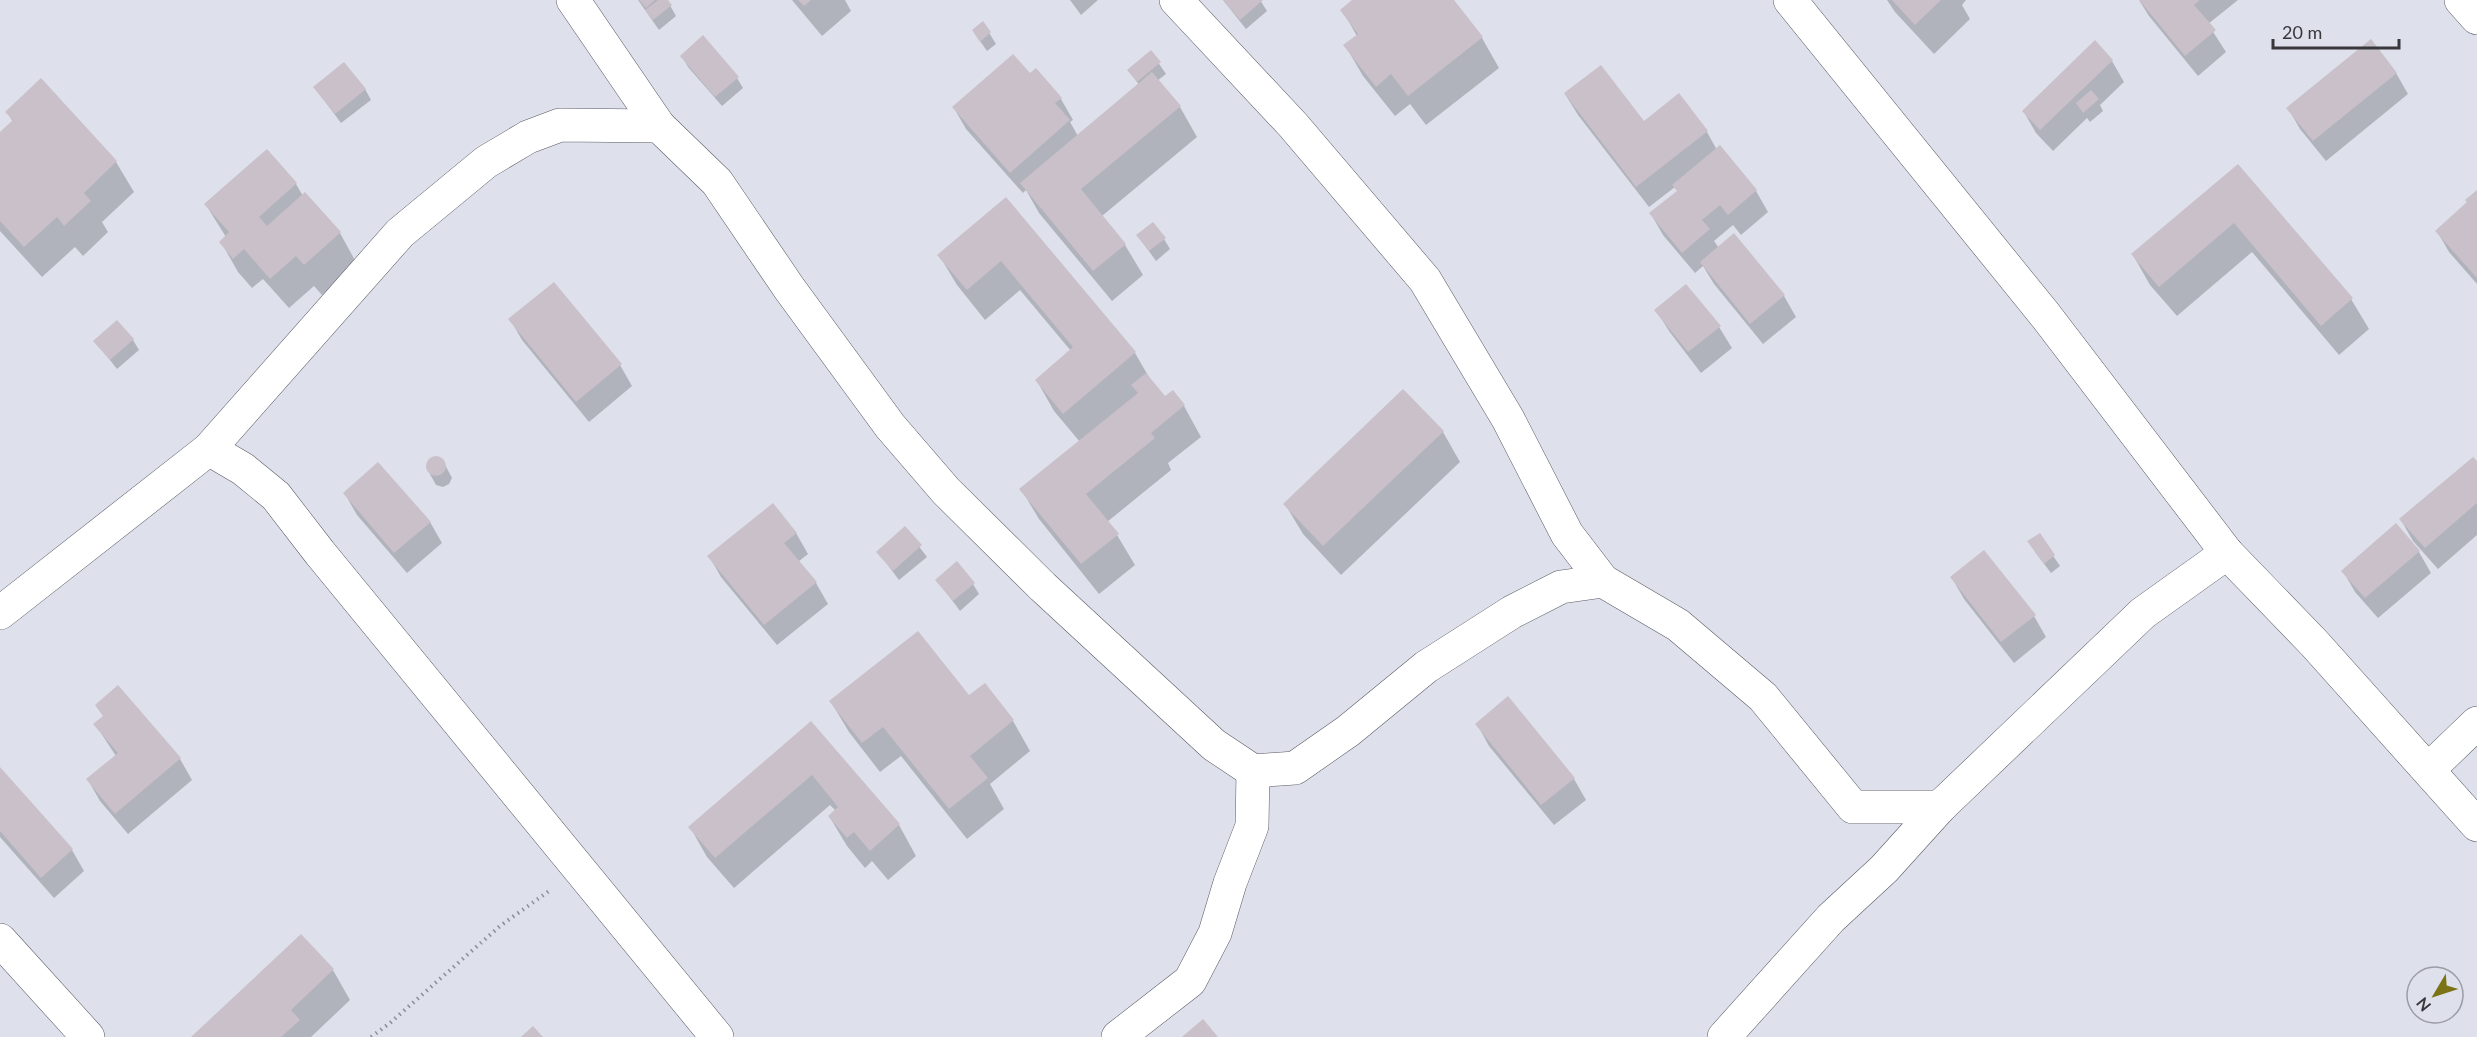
<svg xmlns="http://www.w3.org/2000/svg" width="2477" height="1037" viewBox="0 0 2477 1037" font-family="Lato,sans-serif">
<style>
.shadow{fill:#0003}
.building{fill:#c9c0c9}
.lines{fill:none;stroke-linecap:round;stroke-linejoin:round}
.minor-casing{stroke:#595b64;stroke-width:34}
.path{stroke:#8c8d95;stroke-width:4;stroke-dasharray:1.5 4.5;stroke-linecap:butt}
.minor{stroke:#fff;stroke-width:33}
</style>
<rect width="100%" height="100%" fill="#dee0eb"/>
<g class="shadow">
<path d="M638,0h29l9,16 -17,14z"/>
<path d="M792,0h53l6,11 -29,25z"/>
<path d="M1070,0h28l-17,15z"/>
<path d="M1223,0h37l7,11 -21,18z"/>
<path d="M1354,0h98l30,38 17,30 -73,57 -16,-21 -15,12 -32,-40 -18,-31 12,-9 -15,-26z"/>
<path d="M1887,0h79l-4,5 8,14 -36,35 -39,-42z"/>
<path d="M2139,0h99l-30,24 18,28 -28,24 -49,-60z"/>
<path d="M983,23l13,21 -9,7 -7,-10z"/>
<path d="M1151,52l15,22 -9,7 23,26 17,30 -95,79 23,29 18,30 -31,26 -73,-88 -13,-23 -3,3 -57,-64 -12,-21 75,-33 32,24 12,21 -3,2 8,14 61,-51 -10,-15z"/>
<path d="M682,56l55,22 6,10 -21,18 -34,-39z"/>
<path d="M2112,61l12,21 -24,23 3,6 -13,11 -3,-4 -34,33 -17,-18 -12,-21z"/>
<path d="M2396,73l12,21 -82,67 -26,-32 -12,-21z"/>
<path d="M40,80l76,82 18,30 -32,30 6,10 -25,24 -8,-9 -33,30 -42,-46v-97l13,-12 -6,-10z"/>
<path d="M315,88l50,1 6,11 -30,23z"/>
<path d="M1565,94l79,29 63,9 10,18 39,41 12,21 -27,23 -8,-10 -19,16 5,7 65,48 12,21 -33,27 -49,-60 -11,-18 -8,7 -32,-38 -12,-21 27,-22 -3,-5 -26,20 -71,-92z"/>
<path d="M267,151l29,33 7,12 2,-2 35,39 17,31 -35,31 -8,-9 -25,22 -26,-29 -11,9 -14,-16 -17,-30 5,-5 -20,-32z"/>
<path d="M2237,166l114,133 18,30 -30,26 -87,-103 -75,64 -27,-31 -17,-30z"/>
<path d="M2477,193v91l-28,-32 -12,-21z"/>
<path d="M1006,199l129,154 18,31 12,15 7,-7 12,14 17,31 -33,26 3,7 -64,52 10,13 18,30 -36,29 -60,-75 -18,-30 59,-47 -26,-31 -17,-30 34,-30 -51,-61 -35,30 -28,-35 -18,-30z"/>
<path d="M1138,236l26,3 6,10 -14,12z"/>
<path d="M1656,310l63,17 13,21 -31,25 -32,-42z"/>
<path d="M510,319l110,46 12,21 -43,36 -67,-82z"/>
<path d="M133,340l6,10 -22,19 -22,-28z"/>
<path d="M1443,432l17,30 -119,113 -38,-41 -18,-30z"/>
<path d="M435,457l7,2 10,19 -3,6 -6,3 -7,-2 -10,-18 3,-7z"/>
<path d="M2477,464v71l-39,34 -25,-28 -12,-21z"/>
<path d="M345,494l85,28 12,21 -35,30 -50,-58z"/>
<path d="M2396,526l23,26 12,21 -53,45 -23,-26 -12,-21z"/>
<path d="M905,528l22,29 -28,23 -21,-28z"/>
<path d="M796,533l12,21 -10,8 18,21 12,21 -51,41 -56,-68 -12,-21z"/>
<path d="M2039,535l21,31 -9,7 -16,-21z"/>
<path d="M1952,578l82,38 12,21 -32,26 -50,-64z"/>
<path d="M937,580l36,4 6,10 -19,17z"/>
<path d="M118,687l62,72 12,21 -64,54 -28,-33 -12,-21 28,-24 -21,-32 9,-7 -7,-12z"/>
<path d="M969,698l44,23 17,30 -40,33 14,25 -37,30 -66,-83 -21,16 -31,-40 -18,-30z"/>
<path d="M811,723l88,102 17,31 -28,24 -16,-19 -7,7 -18,-22 -18,-30 7,-5 -6,-6 -96,83 -27,-31 -17,-30z"/>
<path d="M1477,724l97,55 12,21 -32,25 -65,-79z"/>
<path d="M0,770l72,80 12,21 -30,27 -54,-61z"/>
<path d="M333,970l17,30 -39,37h-118z"/>
</g>
<g class="building">
<path d="M639,0h16l-9,8z"/>
<path d="M658,0h10l4,5 -19,15 -8,-10z"/>
<path d="M798,0h13l-7,6z"/>
<path d="M1223,0h40l-23,20z"/>
<path d="M1352,0h102l29,37 -75,59 -17,-22 -15,13 -33,-42 15,-11 -18,-24z"/>
<path d="M1892,0h49l-26,25z"/>
<path d="M2139,0h61l-6,5 22,25 -31,26z"/>
<path d="M983,21l8,11 -11,10 -8,-12z"/>
<path d="M703,35l36,42 -24,20 -35,-41z"/>
<path d="M2371,39l26,34 -84,68 -27,-33z"/>
<path d="M2095,40l18,20 -73,70 -18,-19z"/>
<path d="M1151,50l10,12 -24,20 -10,-12z"/>
<path d="M1013,54l17,19 6,-5 7,8 19,22 -7,5 15,17 -60,53 -58,-66z"/>
<path d="M344,62l22,27 -31,25 -22,-27z"/>
<path d="M1601,65l43,56 35,-28 29,38 -72,56 -72,-94z"/>
<path d="M1152,72l29,34 -100,83 45,55 -33,27 -73,-88z"/>
<path d="M41,78l76,83 -33,32 7,8 -27,25 -7,-9 -33,30 -24,-26v-89l13,-12 -8,-8z"/>
<path d="M2091,90l8,9 -16,14 -7,-10z"/>
<path d="M1720,145l37,45 -29,25 -8,-10 -18,15 8,9 -28,24 -33,-40 28,-22 -5,-6z"/>
<path d="M267,149l30,34 -38,34 8,9 38,-34 36,40 -37,33 -8,-9 -26,23 -26,-30 -11,10 -14,-17 10,-10 -25,-28z"/>
<path d="M2238,164l115,134 -32,28 -87,-103 -75,64 -28,-33z"/>
<path d="M2477,190v88l-42,-47 32,-29 -2,-2z"/>
<path d="M1006,197l130,155 -73,62 -28,-34 38,-33 -72,-86 -34,29 -30,-35z"/>
<path d="M1153,222l13,16 -17,13 -13,-16z"/>
<path d="M1734,233l51,62 -35,29 -50,-62z"/>
<path d="M554,282l68,82 -46,38 -68,-83z"/>
<path d="M1686,284l35,42 -33,26 -34,-42z"/>
<path d="M117,320l17,19 -24,21 -17,-19z"/>
<path d="M1146,373l19,23 8,-6 12,15 -34,28 4,5 -69,56 33,40 -38,30 -62,-75 119,-96 -7,-8z"/>
<path d="M1403,389l41,42 -121,115 -40,-42z"/>
<circle cx="436" cy="466" r="10"/>
<path d="M2473,457l4,4v42l-52,45 -26,-29z"/>
<path d="M378,462l53,60 -37,31 -51,-60z"/>
<path d="M773,503l24,30 -13,10 33,39 -53,43 -57,-69z"/>
<path d="M2396,523l24,28 -55,47 -24,-27z"/>
<path d="M905,526l17,19 -29,26 -17,-19z"/>
<path d="M2040,533l15,22 -11,9 -17,-23z"/>
<path d="M1984,550l52,65 -35,27 -51,-65z"/>
<path d="M957,561l18,22 -22,18 -18,-21z"/>
<path d="M918,631l51,64 16,-12 29,37 -44,36 18,22 -39,31 -66,-82 -21,16 -33,-42z"/>
<path d="M118,685l63,73 -66,56 -29,-35 32,-26 -25,-29 10,-8 -8,-11z"/>
<path d="M1508,696l67,82 -34,27 -66,-81z"/>
<path d="M811,721l89,103 -30,27 -16,-19 -7,6 -19,-22 10,-9 -26,-32 -97,83 -27,-31z"/>
<path d="M0,767l73,82 -32,29 -41,-47z"/>
<path d="M301,934l33,35 -43,41 9,10 -19,17h-90z"/>
<path d="M1203,1019l15,18h-36z"/>
<path d="M533,1026l10,11h-22z"/>
</g>
<g class="lines">
<g class="minor-casing">
<g id="minor">
<path d="M573,0l86,126 58,56 72,106 101,138 56,65 97,96 171,158 39,26 42,-3 53,-37 78,-64 86,-55 49,-25 42,-6 75,44 85,72 90,110h87"/>
<path d="M1176,0l117,125 132,155 83,139 59,115 36,47"/>
<path d="M1790,0l256,316 181,237 87,90 163,182"/>
<path d="M2461,0l16,18"/>
<path d="M209,449l34,20 33,27 44,57 397,484"/>
<path d="M0,613l209,-164 191,-216 86,-71 42,-25 32,-12 99,1"/>
<path d="M2429,769l48,-46"/>
<path d="M0,940l88,97"/>
<path d="M1118,1037l72,-56 25,-48 15,-50 22,-57 1,-55"/>
<path d="M1724,1037l107,-119 53,-49 56,-62 203,-194 84,-60"/>
</g>
</g>
<path class="path" d="M371,1037l19,-14 110,-97 49,-35"/>
<use href="#minor" class="minor"/>
</g>
<g transform="translate(2435 995) rotate(231)"><circle r="28" fill="#dee0eb" stroke="#9b9ca5" stroke-width="1.5"/>
<path d="M0-4.5L10 22L0 15L-10 22Z" fill="#7b7315"/>
<text y="-9" font-size="16" font-weight="bold" text-anchor="middle" fill="#37373c">N</text>
</g>
<path d="M2273 39v9h126v-9" fill="none" stroke="#37373c" stroke-width="3"/>
<text x="2282" y="39" font-size="18" fill="#37373c" stroke="#dee0eb" stroke-width="4.5" paint-order="stroke">20 m</text>
</svg>
